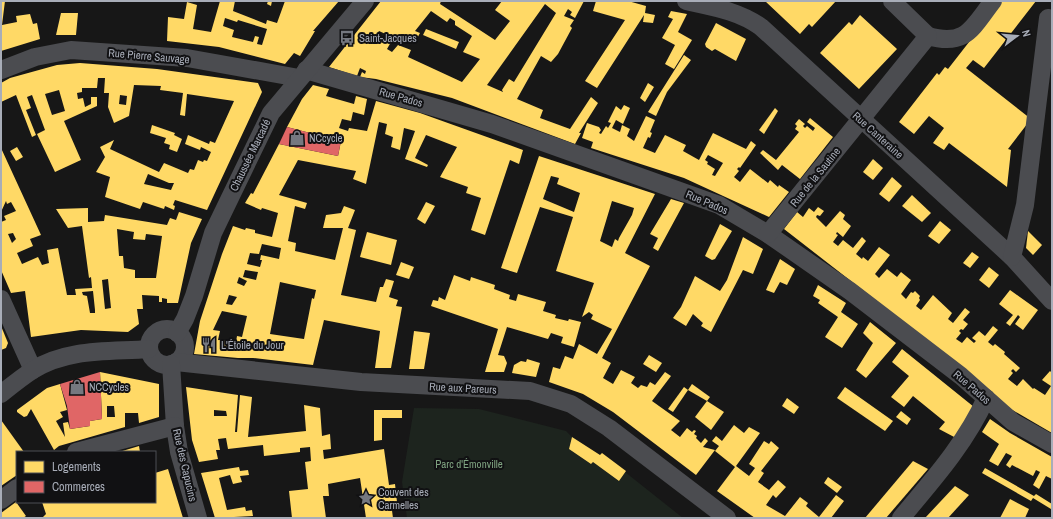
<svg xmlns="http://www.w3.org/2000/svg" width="1053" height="519" viewBox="0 0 1053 519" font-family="'Archivo Narrow',sans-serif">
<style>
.green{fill:#1d241e}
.homes{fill:#ffd966;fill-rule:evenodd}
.shops{fill:#e06666}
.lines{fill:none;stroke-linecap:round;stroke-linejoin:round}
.minor{stroke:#4b4c50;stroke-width:18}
.labels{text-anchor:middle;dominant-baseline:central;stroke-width:4;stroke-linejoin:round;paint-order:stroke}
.poi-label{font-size:11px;fill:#a8adb8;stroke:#111113;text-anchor:start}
.street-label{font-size:11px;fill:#a8adb8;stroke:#111113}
.park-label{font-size:11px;fill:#7fa381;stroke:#111113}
</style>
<rect width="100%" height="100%" fill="#171717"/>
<path class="green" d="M414,408l65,1 87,22 6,6 -3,12 22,15 2,-2 26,19 6,-9 58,46h-276l-5,-36z"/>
<g class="homes">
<path d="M1,1h4l-3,24 15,-3 -1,-6 14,-2 3,10 4,-1 3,16 -39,12z"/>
<path d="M220,1h15l-2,10 33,13 1,-4 10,3 8,-22h54l-26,30h2l-15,25 -6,-3 -9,11 -66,-17 -52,-6 1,-24 16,2 3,-17 10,3 -4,24 18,3zM225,18l12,4 1,-2 29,9 -5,16 -5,-1 2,-7 -4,-1 -2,6 -21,-5 2,-7 -11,-4z"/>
<path d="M268,1h4l-1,5 -4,-2z"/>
<path d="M381,1h60l-1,3 55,36 15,-19 -15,-11 7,-9h82l-9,17 -5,-3 2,-3 -4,-3 -4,7 10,4 -4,6 2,2 -14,26 -7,8 -10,-6 -24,43 26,11 -3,8 30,11 21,-32 7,6 -19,30h2l-6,11 -123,-46 -76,-19 -16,-2 2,-5 3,2 1,-3 -6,-3 -3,8 -28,-9zM545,4l11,9 -42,69 -5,-3 -7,11 1,2 -16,-7zM431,11l16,11 3,-4 5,3v4l17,11 -9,16 17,7 -18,23 -54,-25 3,-7 -13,-5 -6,7 -5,-3 4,-7 -14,-8 2,-3 11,5 1,-2 9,4 1,-3 14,7 5,-9 -5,-2z"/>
<path d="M596,1h32l18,5 -1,7 10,2 -2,8 -10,-1 1,-7 -47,73 -12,-7 40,-61 -32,-9z"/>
<path d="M765,1h71l-24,26 -3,-3 -9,10z"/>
<path d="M1001,1h35l-52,67 -11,-8 -7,8 65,51 -23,30 3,1 -4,37 -58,-44 -5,7 -11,-7 11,-15 -15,-12 -15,18 -15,-12 38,-49 2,2 6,-8 3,2z"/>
<path d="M671,11l16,3 -9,18 14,8 -18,29 -9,-5 10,-19 -13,-7 11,-19 -5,-2z"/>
<path d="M61,13h17l-2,22h-20z"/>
<path d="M860,15l37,34 -38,40 -39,-36 29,-31 3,3z"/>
<path d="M716,23l30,16 -10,22 -21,-12 -3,2 -6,-4 -1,-3z"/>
<path d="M426,29l33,13 -3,7 -33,-14z"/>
<path d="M684,55l7,5 -24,32 -11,24 -8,-4z"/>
<path d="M80,63l77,6 101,14 4,9 -55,118 -32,-10 -2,5 2,1 -1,4 -9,-4 -1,3 -21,-7 -3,7 -35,-12 5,-20 -14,-5 9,-15 -5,-10 14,-7 -4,9 49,23 5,-9 24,10 2,-4 4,1 4,-10 5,2 1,-2 3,1 4,-9 -10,-5 -1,3 -15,-6 3,-9 21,9 1,-3 5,2 19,-42 -47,-7 -2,22 -5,-1 3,-22 -23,-3 1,-4 -27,-1 -5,31 -15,7 -6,-16 1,-14h-5l1,-15h-7l-1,10h-15v4l-5,1 1,6 5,-1 2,9 6,-3v-7h6v9l-33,15 17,39 -26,12 -18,-38 8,-4 -13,-35 -5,2 4,11 -5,2 10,25 -4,2 -16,-42 -15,7v-19l9,-5 47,-13zM59,90l6,21 -13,4 -7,-21zM120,95l7,1 -1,9 -7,-1zM148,174l21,9h5l-3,7 -27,-6z"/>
<path d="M648,83l6,4 -9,15 -5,-4z"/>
<path d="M313,85l16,4 -3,7 28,8 2,-8 11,3 -3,16 -11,-3 -2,9 -9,-2 -3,9 9,3 1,-3 18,3 9,-30 44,12 103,37 -4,14 -9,-4 -25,75 -14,-5 10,-32 -15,-5 2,-6 -28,-10 17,-30 -31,-12 -11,23 13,7 -1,2 -22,-8 10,-28 -11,-3 -4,22 -9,-3 2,-10 -8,-3 2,-10 -8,-2 -13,62 -13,-5 3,-8 -58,-11 -19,35 28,8 -2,6 -10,-3 -7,35 8,2 -1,8 40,9 8,-32h-20l3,-13 15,-2 3,-7 11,4 -7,18 8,2 -15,65 35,7 4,-15h3l3,-8 8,2 -5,16 9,3 -2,6 6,1 -11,61h-16l5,-37 -56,-11 -11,45 -60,-7h-15l-44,-4 6,-33 22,-67 11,-28 12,4 1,-2 9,2v3l17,4 6,-24 -16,-5 -1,2 -16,-7 6,-10 2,1 26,-50 59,12 3,-15 -54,-14 15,-28zM262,244l19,4 -2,11 -18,-4 -1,5h2l-2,7 -13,-3 3,-11 9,1zM245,270l13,2 -2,8 -13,-3zM239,277l8,4 -3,5 -7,-3zM280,282l36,8 -2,9 -2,-1 -8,41 -34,-5zM229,295l8,2 -5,8 -6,-1zM222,311l25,5 -5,21 -5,-1 -1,6 -18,-2 2,-9 -7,-1z"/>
<path d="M624,105l6,3 -7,16 -7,-4 -4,8 8,4 2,-7 8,4 -3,7 7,5 12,-25 9,4 -5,12 2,1 -2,5 -2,-1 -5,11 12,5 10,-18 21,10 -3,6 16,9 14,-27 33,16 5,-8 5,4 -16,23 -1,-1 -2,2 2,2 -5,6 6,5 10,-13 18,14 2,-3 8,7 1,-2 10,7 -20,25 -85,-39 -93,-30 2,-6 -11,-4 5,-15 12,4 2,3 -2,3 2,1 5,-8 2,2 3,-5 -3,-1 8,-16 5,4zM708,155l15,8 -8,13 -3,-1 3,-6 -8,-5 1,-2 -3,-2z"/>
<path d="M775,108l3,3 -14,23 -5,-4z"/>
<path d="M810,118l23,19 -33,42 -18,-14 -4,5 -18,-17 3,-3 13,10 23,-28 -4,-3 2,-3 -2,-2 4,-5 6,5 -2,2 2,2 2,-2 6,5 2,-3 -8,-6z"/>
<path d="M152,125l23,8 -1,2 8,4 -5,13 -8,-3 1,-4 -6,-2 2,-5 -16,-5z"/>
<path d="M17,147l6,10 -7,4 -6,-10z"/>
<path d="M1,148l40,87 -11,4 3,7 -16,7 5,11 16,-7 4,8 7,-2 -2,-13 11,-2 9,47h9l-1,-6 17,-1 -1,-11 -2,1 -7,-52 -14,2 -12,-19 32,-1v14l16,-1 1,-6 62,10 3,-7 6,2 3,-8 23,7 -11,24 -13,60h-11v-4l-5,-1v4h-3v-6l-17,-1 1,14h-6l2,15 -11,8 -47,-2 -50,7 -6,-46 -14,2 -10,-23v-48l5,-2 -2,-4 12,-5 -5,-9 -4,2 -1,-3 -5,11zM117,229l17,3 -1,7 12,1 1,-6 16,2 -6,42h-21v-8l-11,-2 -1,-12h-4zM13,233l3,6 -4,4 -4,-9zM108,279l3,29 -6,1 -3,-29zM93,291l2,19v3h-5l-3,-17 -4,-1 -1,-3z"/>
<path d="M539,156l116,38 -30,59 25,13 -48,92 9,5 -8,15 10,6 8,-14 14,7 -4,6 7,5 3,-3 6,2 3,-5 5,3 10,-13 6,4 -19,25 28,20 -9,9 9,7 7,-9 5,4 2,-2 2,1 -2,3 3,2 -1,2 5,5 4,-5 3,3 -5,6 12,3 -19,25 -83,-63 -30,-18 -34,-12 4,-15 7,2 5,-13 8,3 6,-15 18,10 15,-25 -21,-10 2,-4 -4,-3 -7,5 12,-34 -38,-12 17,-54 -33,-10 -23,66 -16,-5zM551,176l8,2 -2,6 23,9 -6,19 -31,-13zM612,201l22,7 -2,7 -13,23 -1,3 -3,-2 -3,8 -12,-6z"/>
<path d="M873,159l10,9 -10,12 -10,-8z"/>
<path d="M892,177l10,9 -13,16 -10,-8z"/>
<path d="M912,195l19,18 -9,9 -20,-16z"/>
<path d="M671,199l13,4 -26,48 -5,-3 5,-10 -8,-4z"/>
<path d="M426,202l9,4 -10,18 -8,-5z"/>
<path d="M818,207l6,4 -4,5 -3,-1 -1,2 10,10 14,-16 5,4 -2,4 8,7 -8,11 -6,-5 -1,2 2,1 -5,7 5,4 5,-6 10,8 9,-11 4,4 -10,13 6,5 1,-2 5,4 11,-14 11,8 -15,19 4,4 8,-9 10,8 4,-5 10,8 -10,14 5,5 5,-7 2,1 2,-2 5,5 -1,2 1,2 -4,6 5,4 12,-15 19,18 -4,6 5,4 12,-15 5,4 -7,8 5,4 -5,6 -2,-1 -2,2 2,2 -5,6 6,4 5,-6 7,6 2,-2 -4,-3 7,-7 6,5 8,-10 5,4 -10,12 5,4 2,-2 10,8 -1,2 16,14 -4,4 -3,-3 -2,2 2,2 -5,6 9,7 6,-7 10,10 1,-1 11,7 6,-9 -9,-6 8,-9 2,2v60l-50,-29 -124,-102 -94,-73 13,-17 6,5 6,-9 5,4z"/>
<path d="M940,221l11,9 -12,14 -11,-8z"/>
<path d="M720,224l12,7 -17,28 -3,1 -7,-4z"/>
<path d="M1028,231l14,14 -9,10 -7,-7z"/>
<path d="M367,232l30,8 -6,25 -31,-8z"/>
<path d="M743,237l20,12 -10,25 -10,-4 -32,62 -10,-6 2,-3 -10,-9 -7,12 -13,-8 8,-11 14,-31 25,15 7,-11z"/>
<path d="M972,252l7,5 -9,11 -7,-5z"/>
<path d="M780,259l15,10 -8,16 -7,-3 -6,11 -8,-3z"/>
<path d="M401,262l13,5 -5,12 -13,-4z"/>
<path d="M989,267l10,8 -10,13 -10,-8z"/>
<path d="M454,275l16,6 1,-4 24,8 -1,4 16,6 -1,4 7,2 2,-7 28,8 -3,9 13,4 -1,3 13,3 1,-2 12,3 -7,25 -13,-4 2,-6 -12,-4 -3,6 -41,-12 -9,28 6,1 3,7 -3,9h-19l13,-43 -67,-23 2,-6 5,1 1,-4 6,3z"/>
<path d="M818,285l28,18 -5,9 17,12 -16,24 -17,-11 13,-20 -20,-14 2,-3 -7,-4z"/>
<path d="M1010,290l28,20 -15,20 -8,-6 5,-7 -2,-2 -8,11 -4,-3 7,-8 -14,-11z"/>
<path d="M870,322l26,21 -30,35 -10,-8 17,-27 -10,-10z"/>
<path d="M1,326l7,17 -2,5 -5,2z"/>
<path d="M414,331l16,2 -6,36h-15z"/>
<path d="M902,349l72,58 -18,31 -17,-9 6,-7 -32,-26 -9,11 -13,-10 18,-21 -17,-14z"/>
<path d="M649,355l13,8 -6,9 -13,-8z"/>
<path d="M527,359l13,4 -4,14 -24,-4 2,-8 7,-4 5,1z"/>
<path d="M100,372l59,12v33l-20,6 -1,-10h-13v14l-66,19 -5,4 -23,-41 -4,7 -3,1 -7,-5v-2l30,-22 13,-4 7,26 -7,2 3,5 -7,4 9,16 -2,-14 5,-1 2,7 20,-3v-5l12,-2zM107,406h7l1,11h-8z"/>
<path d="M692,384l18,13 -3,4 -19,-11z"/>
<path d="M186,387l52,8 -3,37h2l3,-37 12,2 -4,40 58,-6 -2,-26 16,3 2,28 8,-2 1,15 -8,1 1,9 60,-10 5,36 6,-1 2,18 -6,1 2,15h-27l-6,-40 -32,6 1,12h-6l3,22h-34l-3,-27 19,-2 -3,-27 6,-1 -1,-14 -10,1v4l-36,4 -1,-11 -35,4 -2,-11 -8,1 2,11h-4l2,9 -19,3 -7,-22zM214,410l12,1 1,5h-13z"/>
<path d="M684,387l4,3 -15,22 -5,-3z"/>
<path d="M845,387l48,34 -8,10 -48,-33z"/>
<path d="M787,398l12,9 -5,7 -12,-8z"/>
<path d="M707,401l17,11 -13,18 -16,-13z"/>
<path d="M374,410h28v8h-20v22l-8,1z"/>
<path d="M901,411l10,8 -4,6 -11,-8z"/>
<path d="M990,419l20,14 42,24v22l-6,-3 -7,13 -6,-4 7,-13 -4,-2 -3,6 -21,-11 -2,3 -4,-3 6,-9 -6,-3 -8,13 -9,-5 10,-17 -17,-12z"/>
<path d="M1,420l23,32h-7v23l-16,11z"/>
<path d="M734,425l10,8 5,-6 11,6 -24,33 13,10 6,-8 -6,-4 15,-23 5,3 2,-3 8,7 -18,23 3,2 -6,9 11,8 9,-10 8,7 -10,11 -3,-3 -7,10 19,11 15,-19 8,6 -2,3 13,11 17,-22 8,6 -13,17h-76l-38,-27 18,-24 -20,-16 4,-5 -7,-5 4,-5 6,5z"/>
<path d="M572,437l28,18 2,-2 24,18 -7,10 -26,-19 -2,2 -22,-15z"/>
<path d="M139,446l1,6h-21z"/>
<path d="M913,461l15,8 -42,49h-21z"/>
<path d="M239,467l1,4 8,-1 1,5 -9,1 2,6 -9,2 -3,-9 -11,3 8,32 18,-3 1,4 6,-1 1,6 -38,2 -14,-45z"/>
<path d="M985,468l49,28 2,-2 16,10v3l-1,2 -18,-11 -2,3 -49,-28z"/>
<path d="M168,469l15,49h-141l4,-4 -4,-12h113v-29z"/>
<path d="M828,477l14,10 -5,6 -13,-10z"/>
<path d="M955,486l14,9 -21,23h-23z"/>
<path d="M1010,499l19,10 -4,9h-25z"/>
<path d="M16,502l10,14 -3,2h-22v-5z"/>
</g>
<g class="shops">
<path d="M287,127l54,14 -3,15 -59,-12z"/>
<path d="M100,372l2,47 -12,2v5l-20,3 -3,-23 -7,-22z"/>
</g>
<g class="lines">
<g class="minor">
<path d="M686,1c27,6 53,10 75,26l251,230 40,44"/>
<path d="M928,36c38,11 44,-8 65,-35"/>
<path d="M1,70l34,-13 36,-7 116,8 112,20"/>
<path d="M306,70l186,54 227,81 49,29 82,57 111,85 52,46 39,22"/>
<path d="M768,234l160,-198 -36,-35"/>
<path d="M1012,257l13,-52 23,-187"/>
<path d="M1,299l32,71"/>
<circle cx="167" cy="347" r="18"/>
<path d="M177,333l8,-14 9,-23 19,-63 58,-120 94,-112"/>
<path d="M176,362l185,20 169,9 41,13 38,24 118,90"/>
<path d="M171,364l4,62 4,26 19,66"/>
<path d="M1,394c10,-8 21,-17 32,-24 35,-22 77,-18 116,-21"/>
<path d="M76,452l99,-26"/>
<path d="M1,500l16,-12"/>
<path d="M901,518c31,-37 65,-75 85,-120"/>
</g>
</g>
<defs>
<g id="bus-bare" transform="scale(1.2)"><path d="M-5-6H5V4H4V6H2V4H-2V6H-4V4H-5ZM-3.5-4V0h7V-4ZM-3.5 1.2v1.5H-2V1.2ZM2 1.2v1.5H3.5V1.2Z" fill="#757880" stroke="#111113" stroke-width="2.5" paint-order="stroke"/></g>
<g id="shop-bare" transform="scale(1.2)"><path d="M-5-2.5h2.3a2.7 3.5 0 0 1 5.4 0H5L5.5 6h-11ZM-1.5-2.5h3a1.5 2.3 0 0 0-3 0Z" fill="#757880" stroke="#111113" stroke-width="2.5" paint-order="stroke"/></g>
<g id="restaurant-bare" transform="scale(1.2)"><path d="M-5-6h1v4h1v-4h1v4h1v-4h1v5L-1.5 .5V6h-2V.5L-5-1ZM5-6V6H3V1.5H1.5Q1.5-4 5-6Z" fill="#757880" stroke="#111113" stroke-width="2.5" paint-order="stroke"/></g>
<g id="sight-bare" transform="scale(1.2)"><path d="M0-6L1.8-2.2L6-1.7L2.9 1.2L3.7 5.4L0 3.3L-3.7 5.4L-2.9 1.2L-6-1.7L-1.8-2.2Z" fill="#757880" stroke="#111113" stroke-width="2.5" paint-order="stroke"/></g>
</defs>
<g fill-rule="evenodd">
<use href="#bus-bare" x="347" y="38"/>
<use href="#shop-bare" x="297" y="138"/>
<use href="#restaurant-bare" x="209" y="345"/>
<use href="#shop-bare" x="77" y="387"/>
<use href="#sight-bare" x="366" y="498"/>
</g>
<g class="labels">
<g class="poi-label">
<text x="359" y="38">Saint-Jacques</text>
<text x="309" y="138">NCcycle</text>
<text x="221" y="345">L'Étoile du Jour</text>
<text x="89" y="387">NCCycles</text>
<text x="378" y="492">Couvent des<tspan x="378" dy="13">Carmelles</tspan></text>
</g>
<g class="street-label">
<text transform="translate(149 56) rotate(5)">Rue Pierre Sauvage</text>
<text transform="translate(401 97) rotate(16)">Rue Pados</text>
<text transform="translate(878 135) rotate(42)">Rue Canteraine</text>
<text transform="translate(250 155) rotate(-64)">Chaussée Marcadé</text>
<text transform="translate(815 177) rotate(-51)">Rue de la Sautine</text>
<text transform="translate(707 202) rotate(23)">Rue Pados</text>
<text transform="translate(972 387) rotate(41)">Rue Pados</text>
<text transform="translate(463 388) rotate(3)">Rue aux Pareurs</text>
<text transform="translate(185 465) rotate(77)">Rue des Capucins</text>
</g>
<g class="park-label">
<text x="469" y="464">Parc d'Émonville</text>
</g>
</g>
<rect width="1053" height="519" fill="none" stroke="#a8adb8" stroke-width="4"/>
<rect x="16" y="451" width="140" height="52" fill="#111113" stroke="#4d4f55"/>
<rect x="24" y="461" width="20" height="12" fill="#ffd966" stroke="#4d4f55"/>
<text x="52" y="471" font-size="12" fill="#a8adb8">Logements</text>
<rect x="24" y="481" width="20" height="12" fill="#e06666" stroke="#4d4f55"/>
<text x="52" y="491" font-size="12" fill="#a8adb8">Commerces</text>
<g transform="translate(1017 36) rotate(74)" stroke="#111113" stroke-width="3" paint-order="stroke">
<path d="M0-3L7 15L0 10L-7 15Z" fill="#a8adb8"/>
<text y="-6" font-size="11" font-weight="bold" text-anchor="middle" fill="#a8adb8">N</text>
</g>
</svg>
